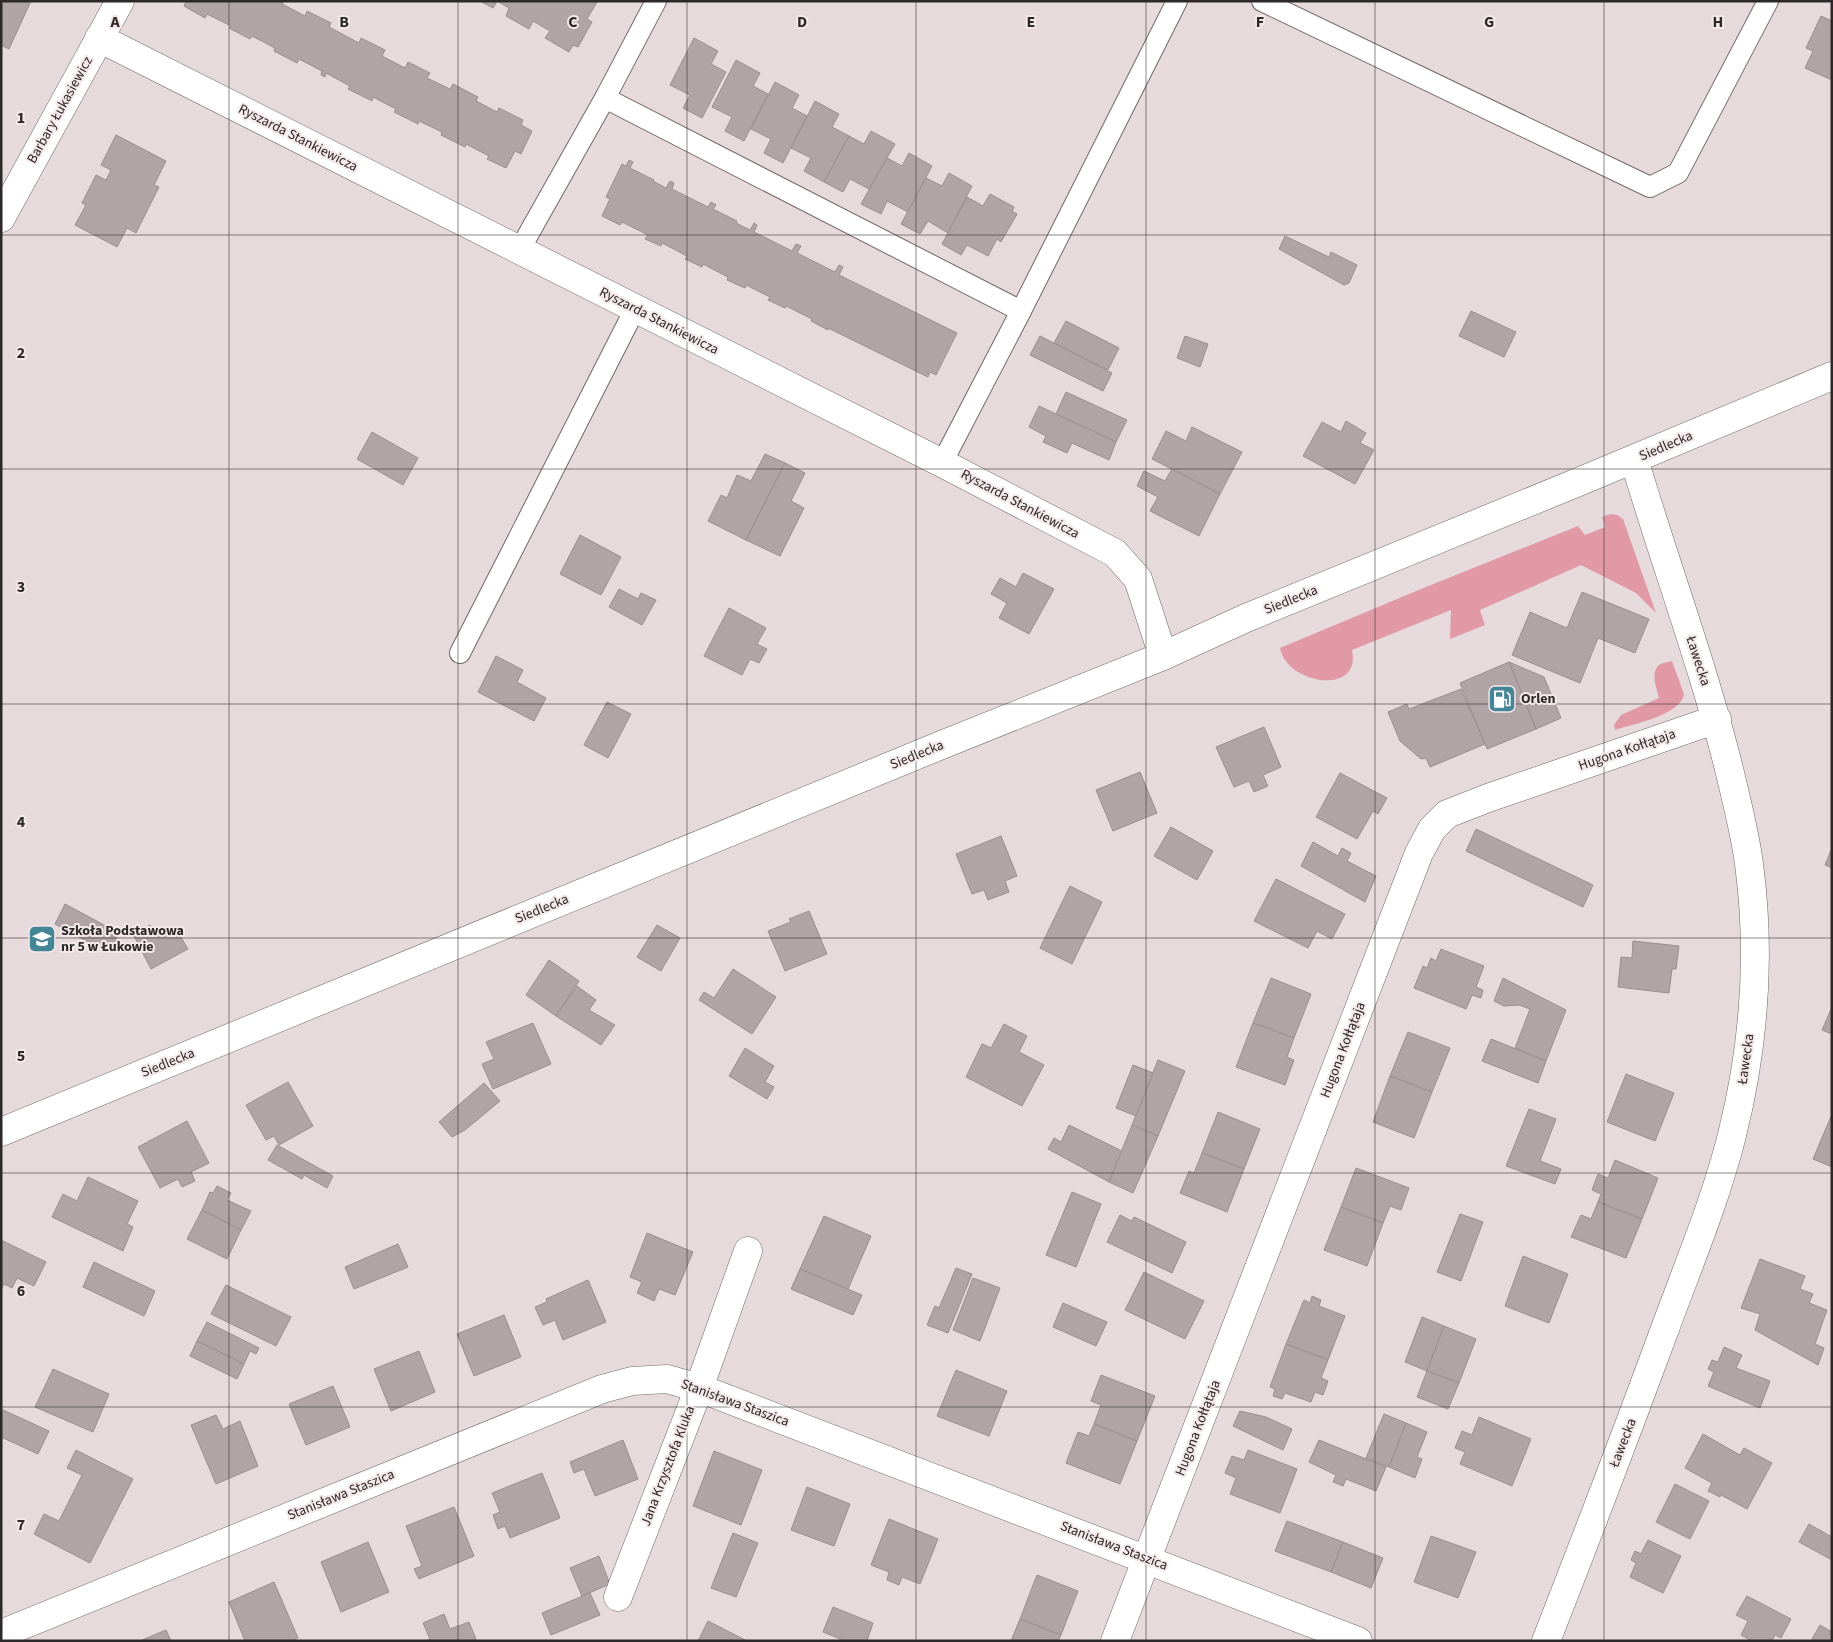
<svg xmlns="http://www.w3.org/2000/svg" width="1833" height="1642" viewBox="0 0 1833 1642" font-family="'Source Sans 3',sans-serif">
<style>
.green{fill:#e199a5}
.building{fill:#b0a4a6;stroke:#9a8e90}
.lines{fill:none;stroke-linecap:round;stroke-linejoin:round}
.service-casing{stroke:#726769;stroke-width:22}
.minor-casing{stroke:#726769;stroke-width:29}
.tertiary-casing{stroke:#726769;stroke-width:29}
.secondary-casing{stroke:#726769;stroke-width:29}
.service{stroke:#fff;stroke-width:20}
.minor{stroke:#fff;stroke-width:28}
.tertiary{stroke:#fff;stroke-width:28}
.secondary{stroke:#fff;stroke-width:28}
.grid{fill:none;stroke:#2d2829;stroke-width:1;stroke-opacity:0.55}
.labels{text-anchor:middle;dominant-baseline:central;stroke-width:4;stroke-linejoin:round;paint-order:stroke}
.street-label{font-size:14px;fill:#2d2829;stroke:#f4e8e9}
.poi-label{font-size:14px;font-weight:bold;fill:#2d2829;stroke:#f4e8e9;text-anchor:start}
.grid-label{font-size:16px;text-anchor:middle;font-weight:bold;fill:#2d2829;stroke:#f4e8e9;stroke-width:4;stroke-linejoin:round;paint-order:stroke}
</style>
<rect width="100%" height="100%" fill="#e7dadc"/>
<g class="green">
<path d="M1610,514l7,1 6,4 33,94 -20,-20 -55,-28 -101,45 5,15 -35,14 1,-29 -99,40c10,46 -65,35 -72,-2l141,-59 157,-63 7,9 20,-8 -3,-10z"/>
<path d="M1672,661l12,33c-3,21 -51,30 -69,36l-1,-5 7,-10 38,-17c-2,-9 -9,-25 0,-33 3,-2 9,-3 13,-4z"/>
</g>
<g class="building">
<path d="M1,1h30l-22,48 -8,-4z"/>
<path d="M186,1h98l-2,3 23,12 2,-5 24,12 -2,4 30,16 2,-5 24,12 -3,6 23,12 3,-6 22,11 -3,5 23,11 3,-5 25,13 -2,4 21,11 2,-4 24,12 -2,5 11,6 -11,23 -6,-3 -9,17 -19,-9 2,-3 -23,-12 -1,3 -24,-12 1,-3 -23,-11 -1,3 -24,-12 2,-3 -23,-12 -1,4 -24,-12 2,-3 -24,-13 -1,4 -4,-2 1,-4 -23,-12 -2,4 -23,-12 1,-3 -23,-12 -2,3 -21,-11 2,-2 -24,-12 -2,4 -21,-12z"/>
<path d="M480,1h17l-4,7z"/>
<path d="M497,1h98l2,1 -10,17 5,3 -14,25 -5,-2 -4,7 -24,-14 5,-7 -17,-10 -4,8 -23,-13 3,-8z"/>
<path d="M1821,16l11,5v59l-27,-12 8,-17 -7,-3z"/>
<path d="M694,38l24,13 -7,13 15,8 -24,46 -19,-10 7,-13 -20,-10z"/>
<path d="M736,60l24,13 -7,13 15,8 -24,47 -19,-10 7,-14 -20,-10z"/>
<path d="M775,82l24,13 -7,13 15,8 -24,47 -19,-10 7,-14 -20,-10z"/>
<path d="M815,101l24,13 -7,13 17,9 -25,46 -20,-11 7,-13 -20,-10z"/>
<path d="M871,131l24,13 -26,45 -19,-10 -7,13 -19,-10 25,-46 15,8z"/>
<path d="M116,135l50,26 -12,24 5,2 -23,46 -9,-5 -10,19 -42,-22 11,-20 -4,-2 14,-28 10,5 5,-10 -10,-5z"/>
<path d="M909,153l23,13 -24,46 -21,-11 -6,13 -20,-10 26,-46 15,8z"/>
<path d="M629,160l4,2 -3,6 24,12 -1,1 13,7 4,-7 4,2 -2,6 36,18 3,-5 5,3 -3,4 24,12 -1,2 14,7 4,-7 3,2 -3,7 38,19 4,-7 5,2 -4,7 38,19 4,-7 4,2 -4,8 118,58 -21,42 -6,-3 -2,5 -100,-49v2l-17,-9 1,-2 -26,-13 -1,2 -17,-8 2,-3 -24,-12 -1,3 -18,-8 1,-3 -25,-13 -1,3 -17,-8 2,-3 -25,-13 -1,3 -16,-7 3,-4 -26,-13 -2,3 -18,-9 8,-17 -4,-2 16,-33 4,2z"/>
<path d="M949,173l23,13 -24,47 -20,-12 -8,13 -19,-10 25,-46 16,8z"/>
<path d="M990,194l24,13 -2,4 5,3 -16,28 -4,-3 -9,17 -21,-11 -6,10 -19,-11 25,-47 16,9z"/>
<path d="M1285,236l44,21 2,-5 26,13 -8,18 -5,2 -65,-36z"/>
<path d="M1471,311l45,21 -12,25 -45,-21z"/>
<path d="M1066,321l53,27 -11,22 -54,-27z"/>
<path d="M1040,336l72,37 -9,18 -73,-36z"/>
<path d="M1185,336l23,8 -8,23 -23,-9z"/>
<path d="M1066,392l61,28 -11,22 -60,-28z"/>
<path d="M1039,406l77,36 -7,18 -37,-17 -5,10 -24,-11 3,-6 -17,-9z"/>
<path d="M1346,421l20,12 -6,10 14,7 -19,34 -52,-28 19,-34 19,10z"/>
<path d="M1192,427l50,25 -22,42 -68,-35 14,-28 20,10z"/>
<path d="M372,432l46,26 -15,27 -46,-26z"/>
<path d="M765,454l20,9 -39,77 -38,-19 13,-26 6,3 10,-23 14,6z"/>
<path d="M785,463l20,10 -14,28 13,7 -24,48 -34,-16z"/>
<path d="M1172,469l48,25 -21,42 -49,-25 8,-14 -21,-11 7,-15 21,10z"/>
<path d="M580,535l41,22 -20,38 -41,-21z"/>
<path d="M1023,573l31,16 -25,45 -30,-16 8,-15 -16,-9 9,-16 16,9z"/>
<path d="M619,589l19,10 3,-6 15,7 -14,25 -33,-18z"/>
<path d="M1582,592l67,27 -14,34 -37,-15 -18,45 -68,-28 18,-43 37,16z"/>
<path d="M729,608l37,20 -9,16 10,5 -8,14 -9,-4 -8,16 -38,-19z"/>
<path d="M496,656l27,14 -6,12 29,16 -12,23 -56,-29z"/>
<path d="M1509,662l35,15 17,41 -25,11z"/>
<path d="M1509,662l27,67 -49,20 -27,-66z"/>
<path d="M1461,689l24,55 -55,23 -4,-9 -5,1 -21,-18 -12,-29 19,-8 2,5z"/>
<path d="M607,702l24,12 -23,44 -24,-13z"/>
<path d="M1264,727l17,40 -18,8 5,11 -14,6 -5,-11 -15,6 -18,-40z"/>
<path d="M1140,772l17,41 -44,18 -17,-41z"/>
<path d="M1340,773l47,25 -9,16 -5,-3 -16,28 -41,-22z"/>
<path d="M1171,827l42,24 -16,29 -43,-24z"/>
<path d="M1476,829l117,56 -10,22 -117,-56z"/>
<path d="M1001,836l16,40 -12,5 4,11 -21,8 -4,-10 -12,4 -16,-40z"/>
<path d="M1313,842l25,14 4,-8 9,5 -4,8 29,15 -11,26 -64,-36z"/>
<path d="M1832,848v20l-7,-3z"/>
<path d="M1276,879l69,35 -13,25 -15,-8 -9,17 -54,-27z"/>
<path d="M1070,886l32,16 -30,62 -32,-16z"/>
<path d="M65,904l54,29 -10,20 -54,-29z"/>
<path d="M809,911l18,43 -42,17 -17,-40 23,-9 -2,-3z"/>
<path d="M150,925l6,12 19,-10 13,22 -37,20 -18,-35z"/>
<path d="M657,925l23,13 -19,33 -24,-14z"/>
<path d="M1633,941l46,5 -3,23h-4l-3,24 -51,-6 3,-30 11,1z"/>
<path d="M1441,949l43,17 -8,21 7,3 -2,8 -9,-3 -6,14 -52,-21 9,-22 4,2 4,-10 5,3z"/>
<path d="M549,960l30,21 -23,35 -30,-21z"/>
<path d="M733,969l43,28 -24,37 -53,-34 5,-8 10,6z"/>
<path d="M1271,978l40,16 -17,44 -41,-15z"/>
<path d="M1503,978l63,32 -20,51 -31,-13 15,-39 -11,-4 -15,1 -10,-5z"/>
<path d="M577,986l19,14 -7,10 26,15 -14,20 -45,-29z"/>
<path d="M1832,1007v27l-10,-4z"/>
<path d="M533,1023l18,41 -58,25 -11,-25 12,-5 -8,-17z"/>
<path d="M1253,1023l41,15 -7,19 7,3 -9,25 -49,-18z"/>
<path d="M1004,1024l23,12 -8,16 25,13 -22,41 -56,-29 16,-33 9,4z"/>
<path d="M1408,1032l42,16 -18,44 -42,-16z"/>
<path d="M1491,1039l55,22 -8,22 -56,-22z"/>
<path d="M745,1048l29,18 -9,16 9,5 -7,12 -38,-23z"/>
<path d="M1158,1060l27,11 -27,65 -26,-11z"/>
<path d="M1133,1065l20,8 -17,43 -20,-8z"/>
<path d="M1626,1074l48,19 -19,48 -48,-19z"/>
<path d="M1390,1076l42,16 -18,46 -41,-16z"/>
<path d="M288,1082l25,44 -34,19 -5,-9 -8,4 -20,-35z"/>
<path d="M484,1083l16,18 -35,29 -13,7 -13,-15z"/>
<path d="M1529,1109l27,10 -16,42 21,8 -6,15 -49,-18z"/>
<path d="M1218,1112l42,17 -16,40 -42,-16z"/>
<path d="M1832,1114v53l-19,-8z"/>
<path d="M187,1121l22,42 -18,9 4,9 -13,6 -4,-8 -18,9 -22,-41z"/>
<path d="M1069,1125l53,26 -13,31 -61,-33 6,-11 7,4z"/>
<path d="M1132,1125l26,11 -25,57 -24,-11z"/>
<path d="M277,1145l56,31 -6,12 -23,-13 -2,4 -34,-19z"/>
<path d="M1202,1153l42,16 -17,43 -47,-19 9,-22 5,2z"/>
<path d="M1615,1160l43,18 -16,41 -44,-17 3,-8 -9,-4 6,-16 10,4z"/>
<path d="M1356,1168l53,20 -8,22 -11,-4 -7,17 -42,-16z"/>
<path d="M88,1177l50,24 -11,23 6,3 -10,24 -71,-34 11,-23 14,7z"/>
<path d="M217,1186l14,7 -4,7 24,11 -10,19 -39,-20 8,-18 3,1z"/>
<path d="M1072,1192l29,12 -25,63 -30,-12z"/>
<path d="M1598,1202l44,17 -16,39 -55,-21 10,-22 10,4z"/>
<path d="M1341,1207l42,16 -16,43 -43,-16z"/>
<path d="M202,1210l39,20 -14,29 -40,-20z"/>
<path d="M1460,1214l23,8 -22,59 -24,-9z"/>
<path d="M1120,1215l12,6 2,-4 52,25 -14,31 -65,-31z"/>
<path d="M824,1216l47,20 -23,53 -48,-20z"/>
<path d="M647,1233l46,19 -18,43 -16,-6 -5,12 -17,-8 5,-11 -12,-5z"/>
<path d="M1,1240l45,22 -12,24 -17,-8 -5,10 -8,-4 -3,6z"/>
<path d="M398,1244l10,23 -54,22 -9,-22z"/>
<path d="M1523,1256l45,18 -19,49 -44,-17z"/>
<path d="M1760,1259l45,17 -5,13 13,5 -4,9 18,7 -12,34 9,4 -6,17 -63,-35 5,-16 -19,-6z"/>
<path d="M94,1262l61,29 -11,25 -61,-29z"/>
<path d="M956,1268l16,6 -24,59 -21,-8 8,-19 4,2z"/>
<path d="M800,1269l62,26 -9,20 -62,-26z"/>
<path d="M1144,1272l60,29 -19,38 -60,-29z"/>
<path d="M973,1278l27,10 -20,53 -27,-11z"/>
<path d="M588,1280l18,42 -43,18 -8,-20 -12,5 -8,-18 12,-5 -1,-3z"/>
<path d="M226,1285l65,32 -15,29 -65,-32z"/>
<path d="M1312,1296l9,4 -2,6 26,10 -17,44 -42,-16 18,-44 6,3z"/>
<path d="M1063,1303l44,19 -11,24 -43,-19z"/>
<path d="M504,1315l17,42 -47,19 -17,-42z"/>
<path d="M1422,1317l22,9 -17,45 -22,-9z"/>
<path d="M207,1322l52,26 -3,6 -6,-3 -6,13 -47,-23z"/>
<path d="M1444,1326l32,13 -17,44 -32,-12z"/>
<path d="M197,1341l47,23 -7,15 -47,-23z"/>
<path d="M1286,1344l42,16 -7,18 7,3 -5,14 -8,-3 -4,10 -26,-9 -3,6 -9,-3 2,-7 -5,-2z"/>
<path d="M1724,1347l18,8 -6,13 34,13 -10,27 -52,-22 6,-14 -6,-3 4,-9 6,2z"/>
<path d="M419,1351l16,41 -44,19 -17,-42z"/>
<path d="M53,1369l56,25 -16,38 -58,-25z"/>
<path d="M956,1370l51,21 -18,45 -52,-20z"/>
<path d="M1427,1371l32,12 -11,26 -31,-12z"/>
<path d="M1101,1375l54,21 -18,45 -43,-17 7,-19 -10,-4z"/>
<path d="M333,1386l17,41 -44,18 -17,-41z"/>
<path d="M1,1409l48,22 -11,23 -37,-17z"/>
<path d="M1240,1411l26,6 26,12 -9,21 -50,-24z"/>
<path d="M1384,1414l22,9 -17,44 -23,-9z"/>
<path d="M216,1415l7,14 17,-8 18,45 -42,18 -25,-59z"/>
<path d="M1479,1417l52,22 -19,47 -52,-22 5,-12 -10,-4 7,-17 10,4z"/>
<path d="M1406,1423l21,9 -10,25 5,2 -7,19 -26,-11z"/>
<path d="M1094,1424l43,17 -17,43 -54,-21 12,-31 11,4z"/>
<path d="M1703,1434l37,21 4,-7 28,15 -25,46 -26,-14 -1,2 -12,-6 4,-8 -27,-15z"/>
<path d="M623,1440l15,39 -43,17 -11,-27 -10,4 -4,-11z"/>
<path d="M1319,1440l67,27 -10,24 -30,-12 -3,7 -10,-4 3,-7 -27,-13z"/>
<path d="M76,1450l57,29 -43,84 -56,-29 10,-20 15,7 23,-46 -15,-7z"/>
<path d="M1248,1450l49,19 -17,44 -50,-19 6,-16 -11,-5 7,-17 12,4z"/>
<path d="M714,1451l48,19 -21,55 -48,-19z"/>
<path d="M542,1473l18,45 -50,20 -5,-12 -7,3 -5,-14 7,-3 -8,-19z"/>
<path d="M1675,1484l34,17 -19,38 -34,-17z"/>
<path d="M807,1487l43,17 -16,42 -43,-16z"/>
<path d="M454,1507l20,49 -55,23 -5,-10 8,-3 -16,-40z"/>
<path d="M889,1519l49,20 -18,45 -18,-7 -3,8 -12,-5 2,-8 -18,-7z"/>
<path d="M1287,1521l56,21 -12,30 -56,-21z"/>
<path d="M1809,1524l23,13v23l-33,-18z"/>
<path d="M733,1533l25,10 -22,54 -25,-9z"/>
<path d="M1431,1536l45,16 -18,46 -44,-16z"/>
<path d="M1648,1540l33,16 -18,37 -33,-16 6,-14 -5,-3 4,-9 6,3z"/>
<path d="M368,1542l21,50 -48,20 -20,-50z"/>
<path d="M1343,1542l40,16 -12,30 -40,-16z"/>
<path d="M599,1556l11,28 -28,12 -12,-28z"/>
<path d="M1037,1575l41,16 -17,44 -41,-16z"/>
<path d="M274,1582l24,56 -6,3h-47l-16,-39z"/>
<path d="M590,1593l10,22 -49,20 -9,-22z"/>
<path d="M1747,1596l44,23 -10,19 -6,-3 -3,6h-20l-11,-6 7,-14 -12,-6z"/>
<path d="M833,1607l40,16 -6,18h-22l-22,-9z"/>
<path d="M444,1614l6,15 19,-7 7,17 -4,2h-47l5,-2 -7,-16z"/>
<path d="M1020,1619l41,16 -3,6h-47z"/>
<path d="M708,1621l39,20h-49z"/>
<path d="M1820,1625l12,7v9h-21z"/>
<path d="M166,1630l5,11h-31z"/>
</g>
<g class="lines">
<g class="service-casing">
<g id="service">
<path d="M1262,1l388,186 28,-14 90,-172"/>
<path d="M605,98l416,213"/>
<path d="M520,249l85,-151 51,-97"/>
<path d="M942,463l79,-152 156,-310"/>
<path d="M460,653l175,-344"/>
</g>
</g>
<g class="minor-casing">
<g id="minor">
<path d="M99,38l843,425 173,90 23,26 25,77"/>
<path d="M1,218l119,-217"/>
<path d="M618,1597l81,-209 49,-137"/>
<path d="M1,1634l601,-245 30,-8 35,-2 32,9 659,253"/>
<path d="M1115,1641l304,-788 13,-24 15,-15 41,-16 229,-79"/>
</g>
</g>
<g class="tertiary-casing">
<path id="tertiary" d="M1546,1641c40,-102 79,-204 117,-307 24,-66 52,-131 69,-199 22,-88 29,-181 17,-271 -4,-31 -12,-61 -19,-91 -26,-106 -65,-209 -96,-314"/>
</g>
<g class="secondary-casing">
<path id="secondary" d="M1,1132l938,-386 224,-90 83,-38 330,-135 256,-107"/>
</g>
<use href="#service" class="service"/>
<use href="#minor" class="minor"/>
<use href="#tertiary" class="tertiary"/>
<use href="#secondary" class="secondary"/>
</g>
<path class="grid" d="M229,1v1640M458,1v1640M687,1v1640M916,1v1640M1146,1v1640M1375,1v1640M1604,1v1640M1,235h1831M1,469h1831M1,704h1831M1,938h1831M1,1173h1831M1,1407h1831"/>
<defs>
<g id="fuel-square" transform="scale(1.4375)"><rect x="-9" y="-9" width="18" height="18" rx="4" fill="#448597" stroke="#f4e8e9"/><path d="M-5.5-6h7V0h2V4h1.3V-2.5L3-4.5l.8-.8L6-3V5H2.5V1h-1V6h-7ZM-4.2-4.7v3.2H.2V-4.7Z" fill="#fff"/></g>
<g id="school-square" transform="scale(1.4375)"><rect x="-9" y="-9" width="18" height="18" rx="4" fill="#448597" stroke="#f4e8e9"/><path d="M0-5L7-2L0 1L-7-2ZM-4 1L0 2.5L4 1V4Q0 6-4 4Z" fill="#fff"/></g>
</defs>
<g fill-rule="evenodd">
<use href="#fuel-square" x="1502" y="699"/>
<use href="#school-square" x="42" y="939"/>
</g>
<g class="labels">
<g class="street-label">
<text transform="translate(60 110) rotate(-61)">Barbary Łukasiewicz</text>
<text transform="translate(298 138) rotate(27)">Ryszarda Stankiewicza</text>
<text transform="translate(659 321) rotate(27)">Ryszarda Stankiewicza</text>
<text transform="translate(1666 446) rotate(-23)">Siedlecka</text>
<text transform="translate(1020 504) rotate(28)">Ryszarda Stankiewicza</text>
<text transform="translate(1291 600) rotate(-22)">Siedlecka</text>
<text transform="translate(1698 661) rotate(72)">Ławecka</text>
<text transform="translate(1627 750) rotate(-19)">Hugona Kołłątaja</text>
<text transform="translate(917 755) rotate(-22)">Siedlecka</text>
<text transform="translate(542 909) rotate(-22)">Siedlecka</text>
<text transform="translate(1343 1050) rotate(-69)">Hugona Kołłątaja</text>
<text transform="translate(1746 1059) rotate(-82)">Ławecka</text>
<text transform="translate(168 1063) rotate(-22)">Siedlecka</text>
<text transform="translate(735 1403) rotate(20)">Stanisława Staszica</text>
<text transform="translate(1198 1428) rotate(-69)">Hugona Kołłątaja</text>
<text transform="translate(1623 1443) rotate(-69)">Ławecka</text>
<text transform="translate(668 1466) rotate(-69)">Jana Krzysztofa Kluka</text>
<text transform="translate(341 1495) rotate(-22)">Stanisława Staszica</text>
<text transform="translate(1114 1546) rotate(21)">Stanisława Staszica</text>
</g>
<g class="poi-label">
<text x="1521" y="699">Orlen</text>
<text x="61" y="931">Szkoła Podstawowa<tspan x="61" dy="16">nr 5 w Łukowie</tspan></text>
</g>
</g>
<g class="grid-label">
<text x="115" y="27">A</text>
<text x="344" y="27">B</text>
<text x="573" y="27">C</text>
<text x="802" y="27">D</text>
<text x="1031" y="27">E</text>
<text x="1260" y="27">F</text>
<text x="1489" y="27">G</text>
<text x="1718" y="27">H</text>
<text x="21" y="123">1</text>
<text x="21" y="358">2</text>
<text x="21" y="592">3</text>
<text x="21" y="827">4</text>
<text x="21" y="1061">5</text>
<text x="21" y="1296">6</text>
<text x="21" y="1530">7</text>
</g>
<rect width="1833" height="1642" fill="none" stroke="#2d2829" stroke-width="5"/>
</svg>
